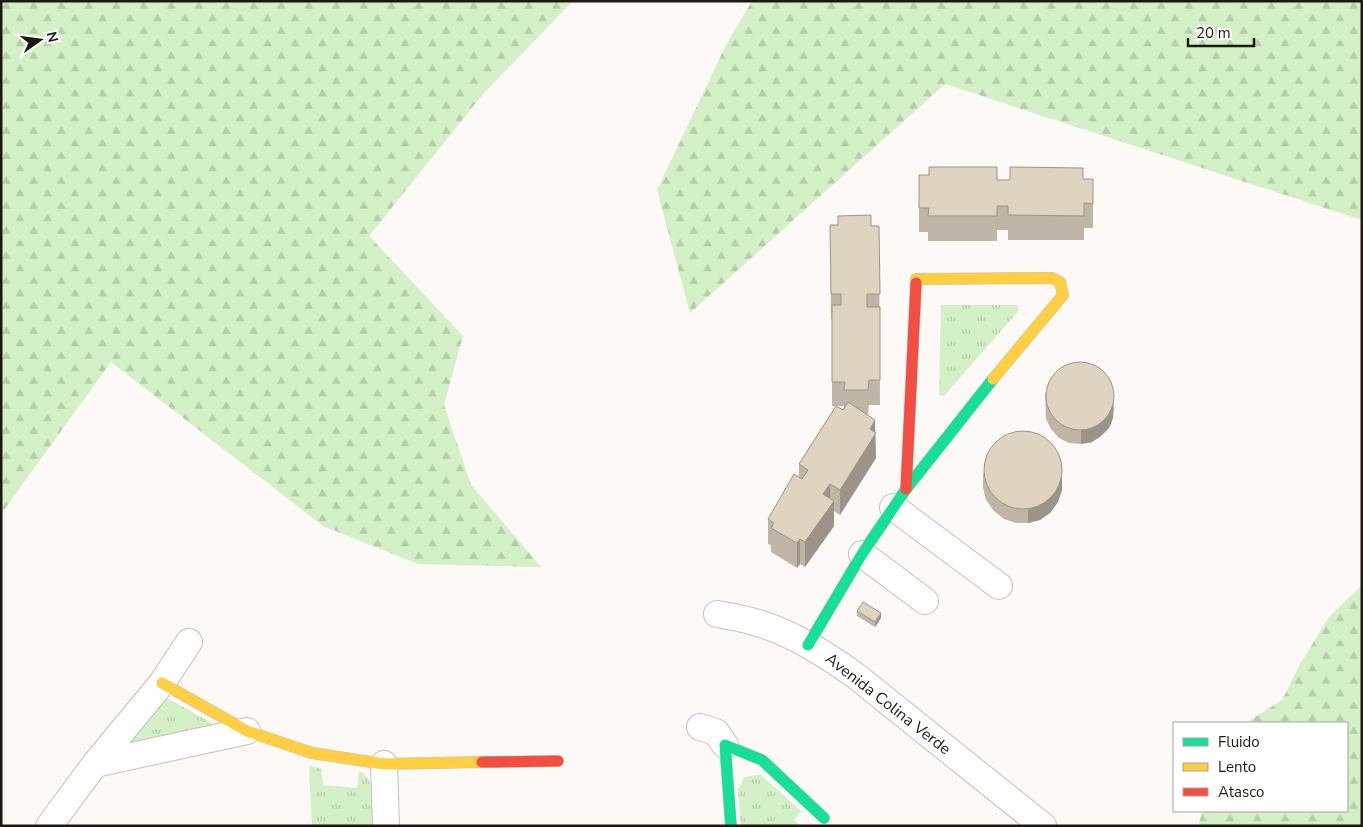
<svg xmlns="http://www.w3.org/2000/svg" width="1363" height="827" viewBox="0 0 1363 827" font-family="'Nunito Sans',sans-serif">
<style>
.grass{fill:url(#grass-tufts)}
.forest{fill:url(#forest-firs)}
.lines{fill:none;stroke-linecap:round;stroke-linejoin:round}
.street-casing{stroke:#c4c0bd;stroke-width:28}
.fast-casing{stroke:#c4c0bd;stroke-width:12}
.slow-casing{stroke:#c4c0bd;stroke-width:12}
.jam-casing{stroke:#c4c0bd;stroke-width:12}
.street{stroke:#fffefe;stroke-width:26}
.fast{stroke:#16e098;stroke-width:11}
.slow{stroke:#ffcf43;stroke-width:11}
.jam{stroke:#f24e42;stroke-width:11}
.wall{fill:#c0b6a7;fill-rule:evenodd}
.shaded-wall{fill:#9c9488}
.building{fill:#dfd4c2;stroke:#9c9488}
.labels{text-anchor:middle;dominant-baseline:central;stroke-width:4;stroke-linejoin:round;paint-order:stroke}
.street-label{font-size:16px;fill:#1e1814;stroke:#fff}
</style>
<defs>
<pattern id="grass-tufts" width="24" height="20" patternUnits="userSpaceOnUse" patternTransform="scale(1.25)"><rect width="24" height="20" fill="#d3f0c6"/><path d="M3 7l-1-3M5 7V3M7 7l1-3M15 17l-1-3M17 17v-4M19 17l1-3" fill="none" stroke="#b5cda9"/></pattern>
<pattern id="forest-firs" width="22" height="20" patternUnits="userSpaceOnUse" patternTransform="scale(1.25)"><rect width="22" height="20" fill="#d3f0c6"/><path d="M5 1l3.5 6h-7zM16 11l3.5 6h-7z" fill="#b5cda9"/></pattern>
</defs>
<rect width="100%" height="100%" fill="#fcf9f6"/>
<g class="grass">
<path d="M941,305h76l2,5 -75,86 -5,-1z"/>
<path d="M169,699l46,26 -94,27 41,-51z"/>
<path d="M309,766l12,2 2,17 34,3 2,-17c17,5 16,40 18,55h-65z"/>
<path d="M760,774l41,37 -7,9 6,6h-59l-3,-36 6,-13z"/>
</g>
<g class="forest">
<path d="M1,1h572l-90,93 -114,142 94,100 -19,69 27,80 70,82 -123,-3 -95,-38 -212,-164 -110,152z"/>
<path d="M752,1h610v219l-417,-136 -255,229 -33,-123 69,-145z"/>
<path d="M1362,585v240l-1,1h-158l-4,-2 3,-13h145v-88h-101l36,-23 18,-36 29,-47z"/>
</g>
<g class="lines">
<g class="street-casing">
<g id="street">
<path d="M893,507l106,79"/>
<path d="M862,554l63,47"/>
<path d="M717,614c11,2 23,4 34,7 38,10 73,32 105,55l187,150"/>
<path d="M700,727l16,5 9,13"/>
<path d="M95,764l152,-33"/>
<path d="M384,764l2,62"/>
<path d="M49,826l46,-62 67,-81 27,-41"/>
</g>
</g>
<g class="fast-casing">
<g id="fast">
<path d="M808,645l54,-91 44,-65 87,-110"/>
<path d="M731,826l-6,-81 37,15 62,58"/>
</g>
</g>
<g class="slow-casing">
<g id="slow">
<path d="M916,283v-4l136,-1 8,4 3,13 -70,84"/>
<path d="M162,683l85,48 65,22 72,11 98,-2"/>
</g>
</g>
<g class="jam-casing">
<g id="jam">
<path d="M906,489l10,-206"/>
<path d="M482,762l76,-1"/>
</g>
</g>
<use href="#street" class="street"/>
<use href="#fast" class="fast"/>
<use href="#slow" class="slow"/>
<use href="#jam" class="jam"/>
</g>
<g class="wall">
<path d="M919,175l78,5 96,-1v49h-9v12h-76v-10h-11v11h-69v-9h-9z"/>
<path d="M830,225l49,1 1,179h-11l-1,10h-1l8,18 1,25 -36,57 -6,-4v15l-29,41 -5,-3 -3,4 -26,-16v-7l-3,-1v-25l31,-42v-13l37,-58h-4v-87h-1zM836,406h8v1l-1,3z"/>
<path d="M1045,393l69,14 -1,11 -4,10 -8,8 -9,6 -11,2 -12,-1 -10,-5 -8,-9 -5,-10z"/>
<path d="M983,473l79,17 -4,12 -8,11 -10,7 -12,3h-12l-12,-4 -10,-8 -8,-11 -3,-13z"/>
<path d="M857,611l24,7 -6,9 -18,-11z"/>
</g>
<g class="shaded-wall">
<path d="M1114,393l-1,25 -4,10 -8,8 -9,6 -11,2v-14z"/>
<path d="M875,420l1,38 -36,57v-25l30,-61z"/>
<path d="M1062,477v13l-4,12 -8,11 -10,7 -12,3v-14z"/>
<path d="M830,484v23l4,-6v25l-29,41v-25l18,-48z"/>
<path d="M800,539v25l-3,4v-25z"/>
<path d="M881,613v5l-6,9v-5z"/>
</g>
<g class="building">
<path d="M929,167h68v13h13v-13l73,1v11h10v25l-9,-1v13l-76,-1v-9h-11v10h-69l1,-8h-10v-33h10z"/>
<path d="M871,215v11h8l1,68h-13v13h13v73h-11l-1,10h-24l1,-8h-13v-77h9v-11h-10l-1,-69h8v-9z"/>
<circle cx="1080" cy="396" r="34"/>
<path d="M848,402l27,18 -5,9 6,4 -36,57 -10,-6 -7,10 11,7 -29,41 -5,-3 -3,4 -26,-15 3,-5 -6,-4 26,-45 8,5 6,-9 -9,-6 37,-58 7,4z"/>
<circle cx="1023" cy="470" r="39"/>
<path d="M863,602l18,11 -6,9 -18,-11z"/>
</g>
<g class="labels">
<g class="street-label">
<text transform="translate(888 704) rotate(38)">Avenida Colina Verde</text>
</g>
</g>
<rect width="1363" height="827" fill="none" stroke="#1e1814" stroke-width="5"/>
<rect x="1173" y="722" width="175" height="90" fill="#ffffff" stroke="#a5a3a1"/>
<rect x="1183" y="738" width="25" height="8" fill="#16e098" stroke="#a5a3a1"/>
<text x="1218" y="747" font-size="15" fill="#1e1814">Fluido</text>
<rect x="1183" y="763" width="25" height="8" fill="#ffcf43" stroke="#a5a3a1"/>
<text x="1218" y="772" font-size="15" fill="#1e1814">Lento</text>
<rect x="1183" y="788" width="25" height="8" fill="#f24e42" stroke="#a5a3a1"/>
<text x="1218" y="797" font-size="15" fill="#1e1814">Atasco</text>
<g transform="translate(40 40) rotate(76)" stroke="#ffffff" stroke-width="4" paint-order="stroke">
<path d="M0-4L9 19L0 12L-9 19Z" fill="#1e1814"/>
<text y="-8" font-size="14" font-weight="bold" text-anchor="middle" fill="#1e1814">N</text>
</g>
<path d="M1188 38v8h66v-8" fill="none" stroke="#1e1814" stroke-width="2.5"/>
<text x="1196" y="38" font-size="15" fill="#1e1814" stroke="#ffffff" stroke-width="4" paint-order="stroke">20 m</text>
</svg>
